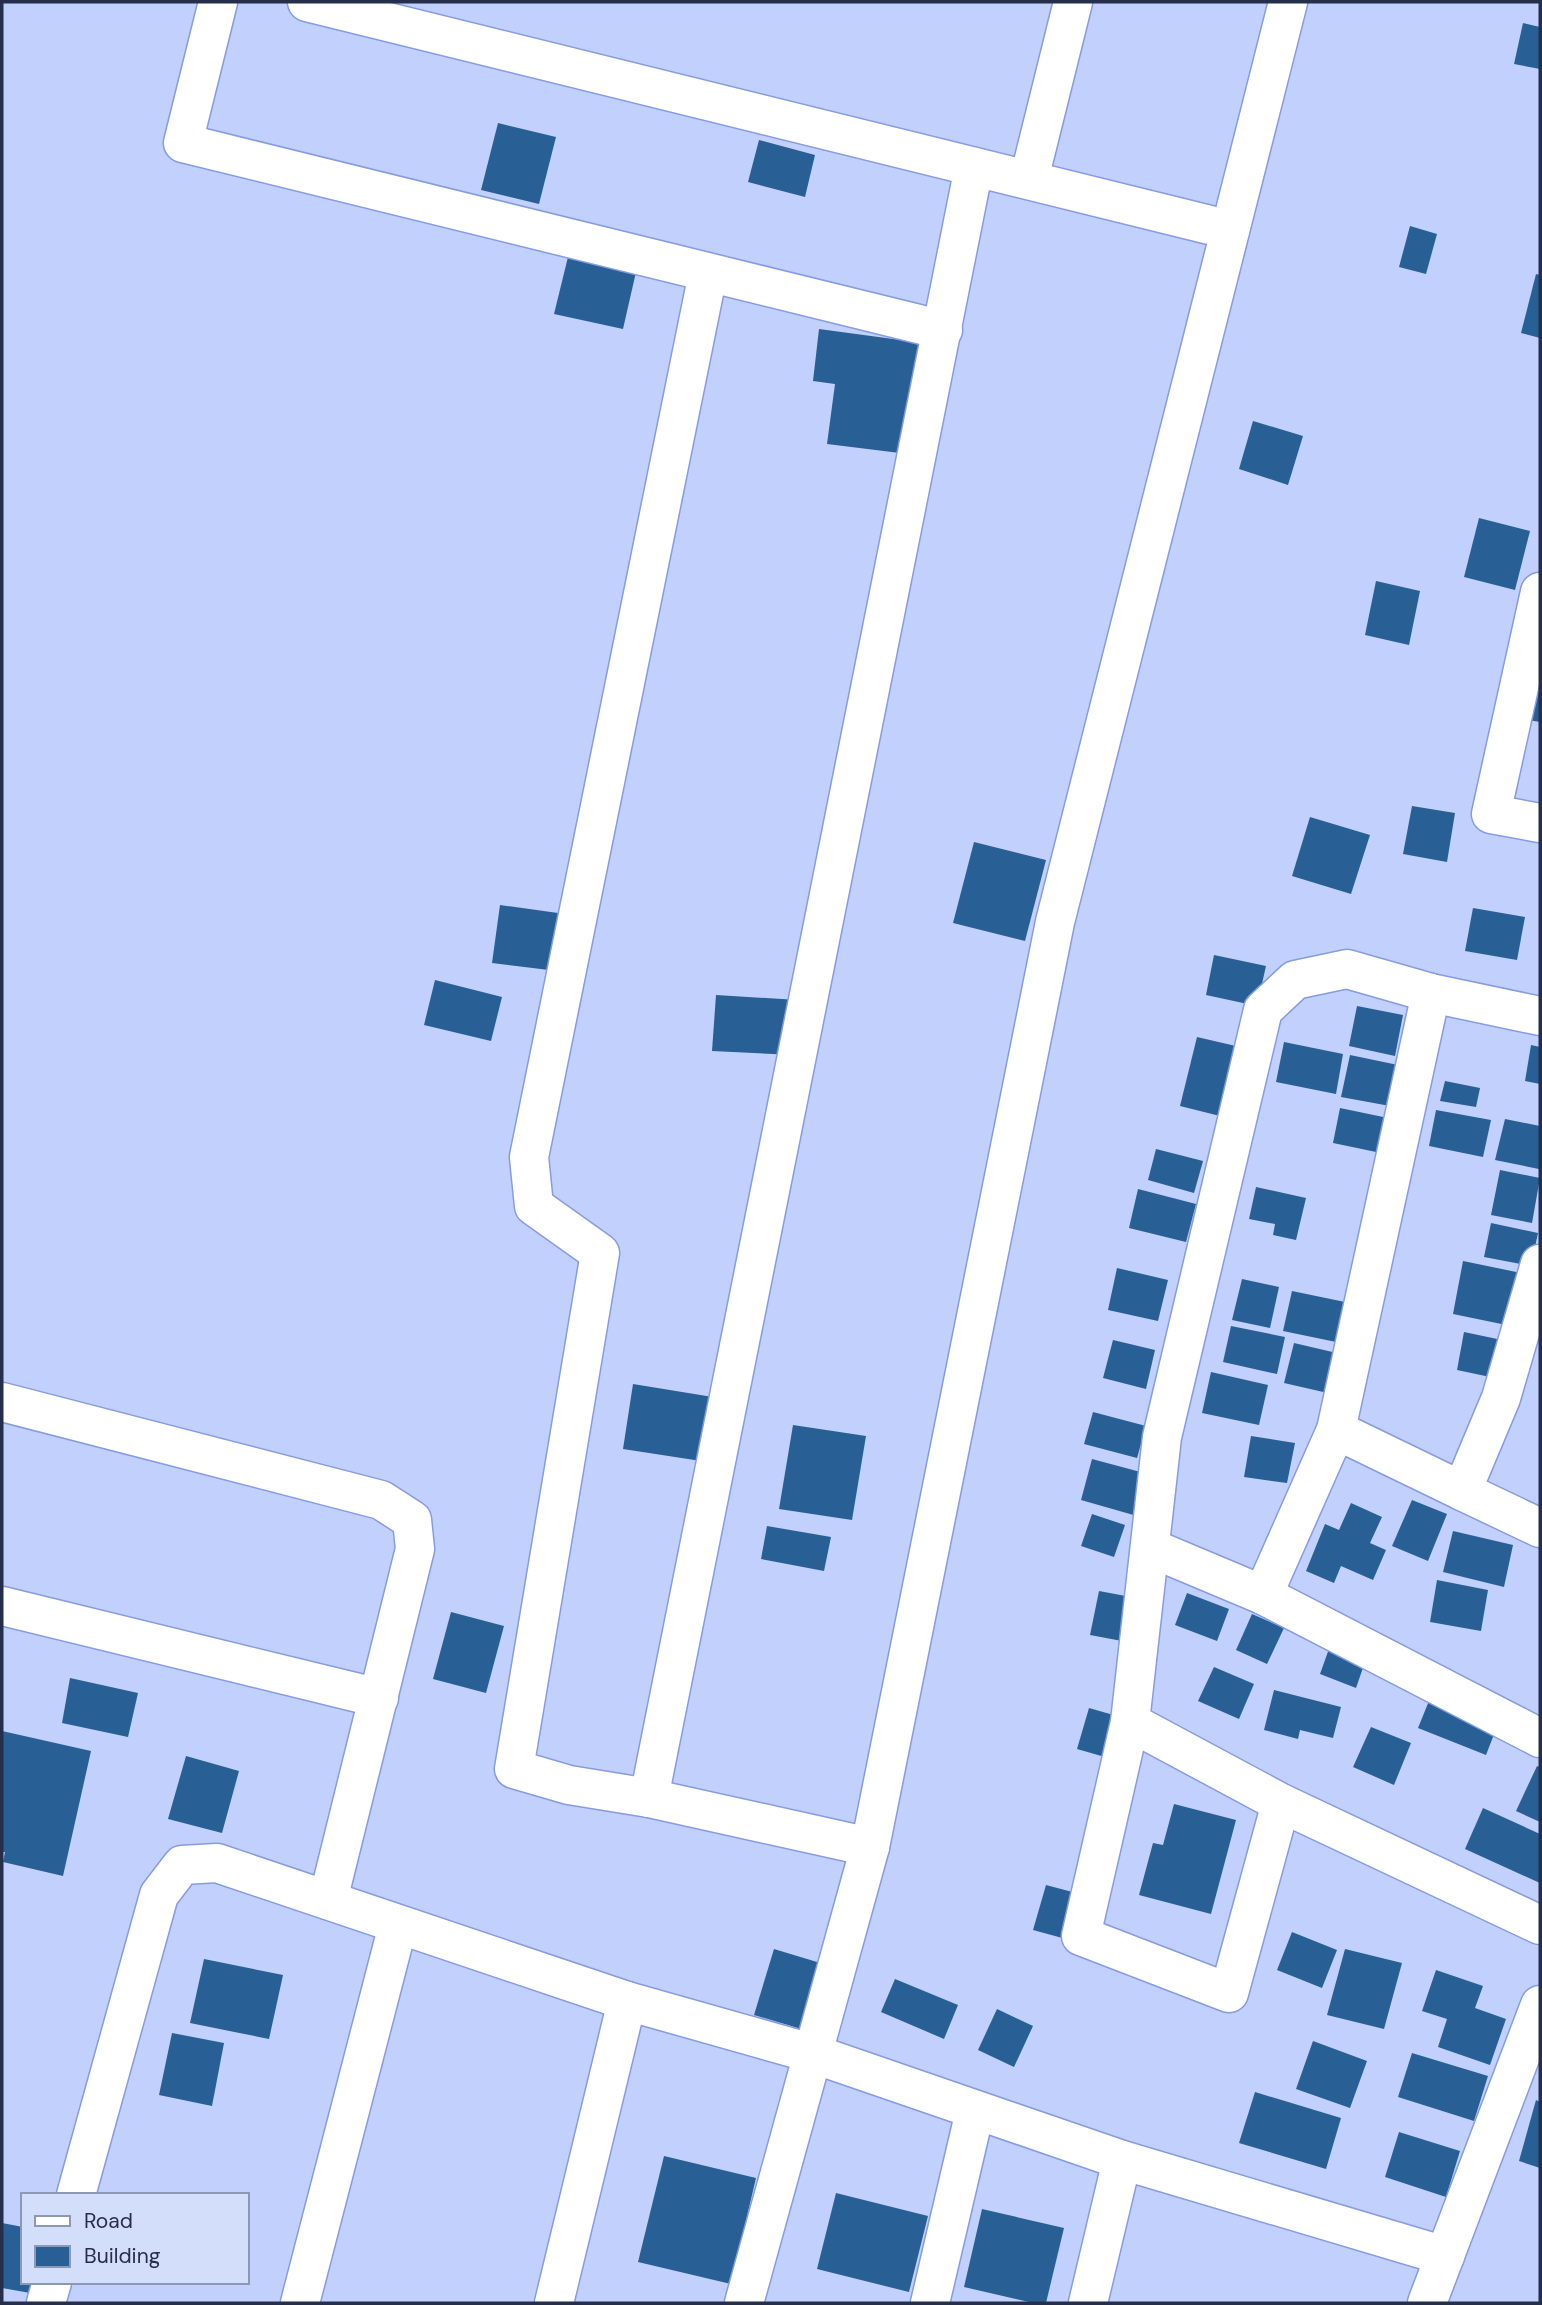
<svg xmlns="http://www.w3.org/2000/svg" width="1542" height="2305" viewBox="0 0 1542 2305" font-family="'DM Sans',sans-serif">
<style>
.building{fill:#286096}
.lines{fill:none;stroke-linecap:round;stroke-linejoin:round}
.minor-casing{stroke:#869ce2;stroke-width:41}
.minor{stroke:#fff;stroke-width:38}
</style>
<rect width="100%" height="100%" fill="#c1d0fc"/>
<g class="building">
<path d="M1523,23l17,4v42l-26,-5z"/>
<path d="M498,123l58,14 -17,67 -58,-14z"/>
<path d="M759,140l56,15 -10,42 -57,-15z"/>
<path d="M1410,226l27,8 -11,40 -27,-7z"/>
<path d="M568,257l68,15 -13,57 -69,-15z"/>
<path d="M1536,274l4,1v63l-19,-5z"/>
<path d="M819,329l104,14 -15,111 -81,-10 8,-60 -22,-3z"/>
<path d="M1253,421l50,15 -15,49 -49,-16z"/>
<path d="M1479,518l51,13 -15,59 -51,-13z"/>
<path d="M1376,581l44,10 -11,54 -44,-10z"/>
<path d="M1540,664v58l-17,-3z"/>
<path d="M1412,806l43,7 -8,49 -44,-8z"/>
<path d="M1310,817l60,18 -19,59 -59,-18z"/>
<path d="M974,842l72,18 -21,81 -72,-18z"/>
<path d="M500,905l58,8 -9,57 -57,-7z"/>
<path d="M1473,908l52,9 -8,43 -52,-9z"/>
<path d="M1214,955l52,11 -9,40 -51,-11z"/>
<path d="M435,980l67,17 -11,44 -67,-16z"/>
<path d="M716,995l82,5 -4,55 -82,-4z"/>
<path d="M1357,1006l46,9 -8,41 -46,-10z"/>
<path d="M1197,1037l43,10 -16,70 -44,-11z"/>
<path d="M1284,1042l59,12 -7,40 -60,-12z"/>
<path d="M1531,1045l9,2v37l-15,-3z"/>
<path d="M1350,1055l48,10 -8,41 -49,-9z"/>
<path d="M1445,1081l35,7 -4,19 -36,-6z"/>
<path d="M1340,1108l48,10 -7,35 -48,-10z"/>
<path d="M1436,1110l55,10 -8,37 -54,-11z"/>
<path d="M1505,1119l35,7 -1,43 -44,-9z"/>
<path d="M1156,1149l47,12 -9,32 -46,-13z"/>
<path d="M1500,1170l40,8 -8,45 -41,-8z"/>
<path d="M1256,1187l50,11 -10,42 -23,-5 2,-11 -26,-5z"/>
<path d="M1138,1189l58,15 -10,38 -57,-14z"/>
<path d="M1491,1223l47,10 -7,33 -47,-9z"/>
<path d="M1463,1261l63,13 -10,53 -63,-13z"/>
<path d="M1117,1268l51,12 -10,41 -50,-11z"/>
<path d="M1242,1279l37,8 -9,41 -38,-8z"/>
<path d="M1292,1291l53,11 -9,40 -53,-11z"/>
<path d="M1231,1326l54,11 -8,37 -54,-12z"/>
<path d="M1464,1332l38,8 -7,38 -38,-8z"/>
<path d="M1113,1340l42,10 -9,39 -43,-11z"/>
<path d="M1294,1343l47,11 -9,40 -48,-11z"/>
<path d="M1211,1372l57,13 -9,40 -57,-12z"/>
<path d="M633,1384l92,15 -11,64 -91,-14z"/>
<path d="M1093,1412l53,14 -9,32 -53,-14z"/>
<path d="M793,1425l73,11 -14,84 -73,-11z"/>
<path d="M1251,1436l44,7 -8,40 -43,-6z"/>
<path d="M1092,1459l56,15 -11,42 -56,-16z"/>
<path d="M1412,1500l35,14 -19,47 -36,-15z"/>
<path d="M1351,1503l31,14 -12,26 16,7 -13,30 -32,-14 -7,17 -28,-12 19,-47 14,6z"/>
<path d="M1092,1514l33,11 -11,32 -33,-11z"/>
<path d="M767,1526l64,11 -7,34 -63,-12z"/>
<path d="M1453,1531l60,14 -9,42 -61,-15z"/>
<path d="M1437,1580l51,10 -7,41 -51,-9z"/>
<path d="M1099,1591l32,6 -9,44 -32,-6z"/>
<path d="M1187,1593l42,16 -12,32 -42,-16z"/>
<path d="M451,1612l53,14 -18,67 -53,-14z"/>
<path d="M1252,1614l32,14 -17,36 -31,-14z"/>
<path d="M1330,1646l36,13 -10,29 -36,-14z"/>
<path d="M1214,1667l40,17 -15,35 -41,-18z"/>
<path d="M70,1678l68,15 -10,44 -66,-14z"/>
<path d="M1274,1690l67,17 -8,31 -33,-8 -2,9 -34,-9z"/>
<path d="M1433,1691l67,28 -14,36 -68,-27z"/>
<path d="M1089,1708l28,8 -12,41 -28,-8z"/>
<path d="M1371,1727l40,16 -17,42 -41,-18z"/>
<path d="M2,1731l89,20 -28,125 -60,-14 2,-10h-3z"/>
<path d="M186,1756l53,15 -17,62 -54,-14z"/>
<path d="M1537,1766l3,1v55l-24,-11z"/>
<path d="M1174,1804l62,16 -25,94 -72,-19 14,-52 10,2z"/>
<path d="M1483,1808l57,26v49l-75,-34z"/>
<path d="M1046,1885l34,9 -14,45 -33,-9z"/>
<path d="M1292,1932l45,18 -15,38 -45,-18z"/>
<path d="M774,1949l53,16 -19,66 -54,-16z"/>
<path d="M1345,1949l57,14 -18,66 -57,-14z"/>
<path d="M204,1959l79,16 -14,64 -79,-16z"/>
<path d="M1436,1970l47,16 -8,22 31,11 -16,46 -52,-18 9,-28 -25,-8z"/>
<path d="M895,1979l63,26 -14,34 -63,-27z"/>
<path d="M997,2009l36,17 -19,41 -36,-17z"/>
<path d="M172,2033l52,10 -12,63 -53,-11z"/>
<path d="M1313,2041l54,20 -17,47 -54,-19z"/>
<path d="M1412,2053l76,23 -14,45 -76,-24z"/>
<path d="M1255,2092l86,26 -15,51 -87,-26z"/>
<path d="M1536,2100l4,2v66l-21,-7z"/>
<path d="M1399,2132l61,19 -14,46 -61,-20z"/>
<path d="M664,2156l92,22 -25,106 -93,-22z"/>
<path d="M836,2193l92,23 -19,76 -92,-23z"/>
<path d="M982,2209l82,19 -18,75h-13l-69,-16z"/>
<path d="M2,2223l21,4v55h15l-2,12 -34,-6z"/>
</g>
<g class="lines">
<g class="minor-casing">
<g id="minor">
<path d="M218,2l-35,141 760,187"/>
<path d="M307,2l923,228"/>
<path d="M1029,179l44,-177"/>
<path d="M708,273l-179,884 5,49 66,47 -86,516 55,16 80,13 221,49"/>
<path d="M1540,592l-49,222 49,9"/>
<path d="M1540,1264l-39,134 -39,93 78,37"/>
<path d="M2,1402l379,98 31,20 3,29 -87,351"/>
<path d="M1336,1430l126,61"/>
<path d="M1151,1548l112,47 277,143"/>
<path d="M1263,1595l73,-165 95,-437"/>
<path d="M2,1606l377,92"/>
<path d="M1130,1722l151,81 259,122"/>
<path d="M649,1798l325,-1631"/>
<path d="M1281,1803l-52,190 -148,-57 49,-214 32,-285 101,-427 32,-30 52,-11 84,24 109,23"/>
<path d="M76,2195l83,-300 23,-30 35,-2 410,138 184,52 311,107 323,96"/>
<path d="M46,2303l6,-21"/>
<path d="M300,2303l98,-378"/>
<path d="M554,2303l73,-302"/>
<path d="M744,2303l126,-456 185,-925 233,-920"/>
<path d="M930,2303l45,-192"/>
<path d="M1088,2303l34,-143"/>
<path d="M1427,2303l113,-298"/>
</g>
</g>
<use href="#minor" class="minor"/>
</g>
<rect width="1542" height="2305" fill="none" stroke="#252e4a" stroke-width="7"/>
<rect x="21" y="2193" width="228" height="91" fill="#d3defb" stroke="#8d98b4" stroke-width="2"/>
<rect x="35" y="2216" width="35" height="10" fill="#ffffff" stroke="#8d98b4" stroke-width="2"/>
<text x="84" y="2228" font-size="21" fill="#252e4a">Road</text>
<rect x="35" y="2246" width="35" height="21" fill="#286096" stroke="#8d98b4" stroke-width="2"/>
<text x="84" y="2263" font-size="21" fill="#252e4a">Building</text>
</svg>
